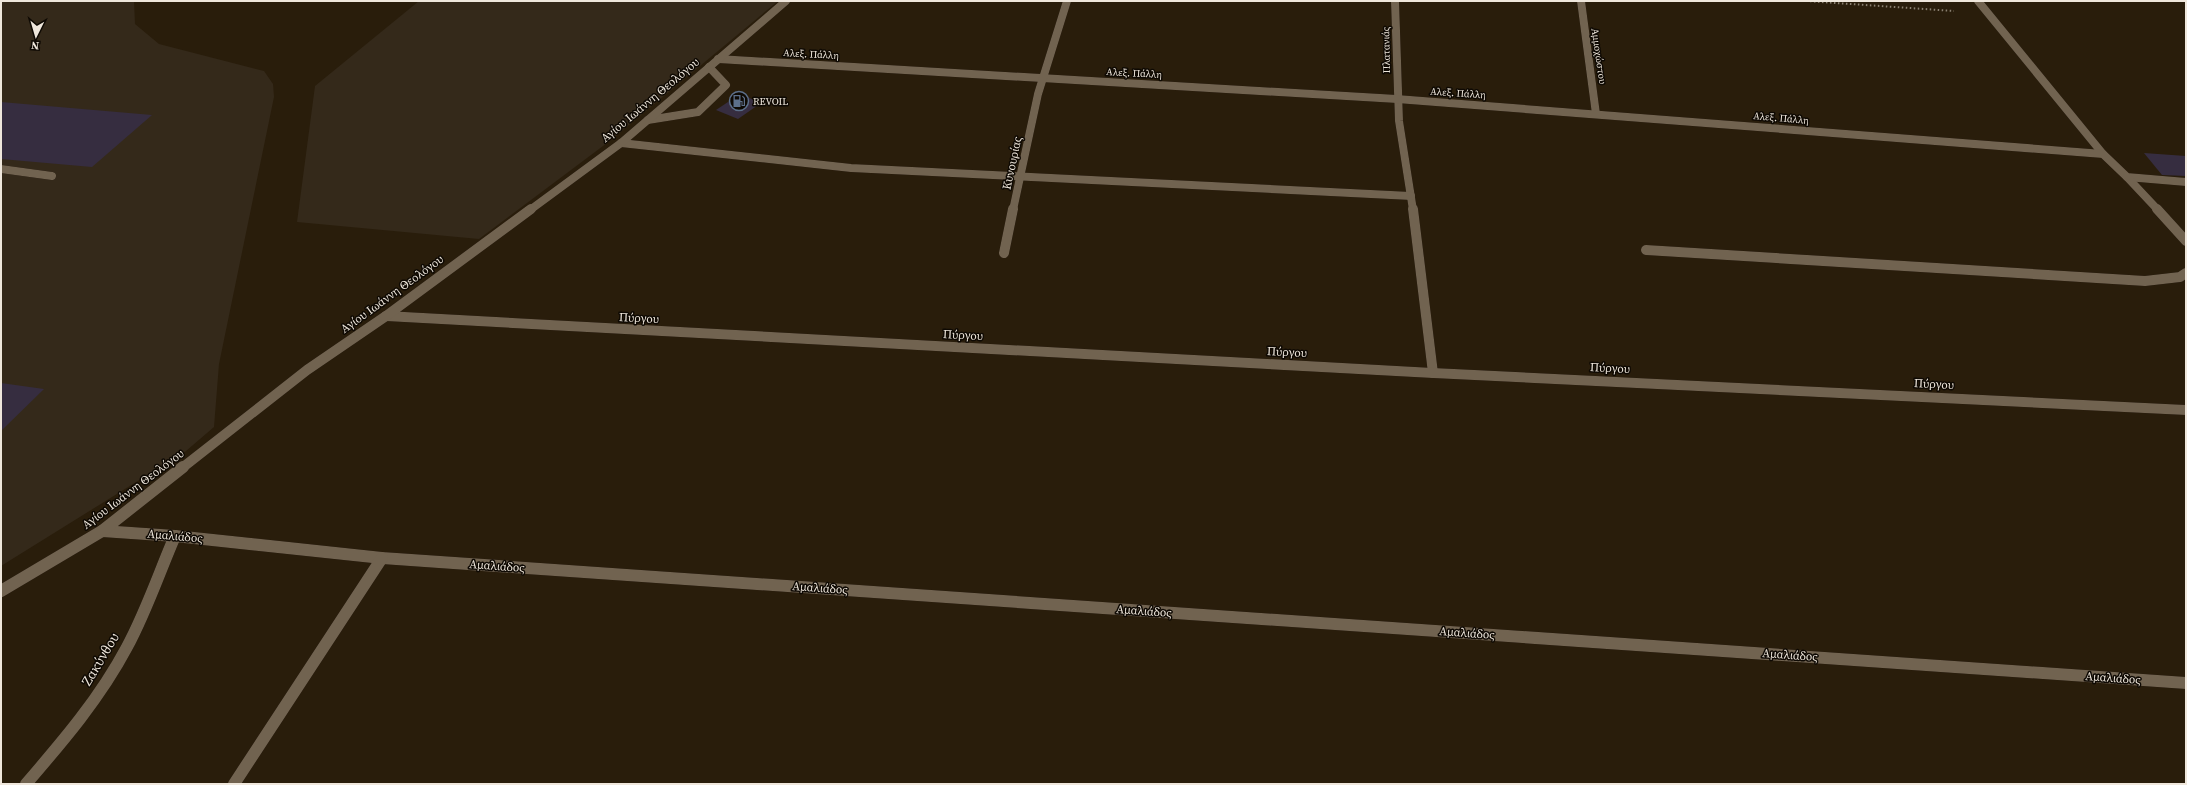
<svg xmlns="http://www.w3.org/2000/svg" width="2187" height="785" viewBox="0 0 2187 785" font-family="'Source Serif 4',serif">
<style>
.industrial{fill:#34291a}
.building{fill:#362d40}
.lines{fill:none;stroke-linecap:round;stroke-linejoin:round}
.lane-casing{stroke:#110700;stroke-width:8}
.street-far2-casing{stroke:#110700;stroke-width:8}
.street-far1-casing{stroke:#110700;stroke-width:10}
.street-casing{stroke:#110700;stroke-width:12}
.secondary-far2-casing{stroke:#110700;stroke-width:8}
.secondary-far1-casing{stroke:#110700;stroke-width:10}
.secondary-casing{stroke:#110700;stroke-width:12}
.path{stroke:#8a8071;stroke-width:2;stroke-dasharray:1.5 2.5;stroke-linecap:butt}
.lane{stroke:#716350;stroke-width:8}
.street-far2{stroke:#716350;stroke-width:8}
.street-far1{stroke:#716350;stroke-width:10}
.street{stroke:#716350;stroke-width:12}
.secondary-far2{stroke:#716350;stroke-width:8}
.secondary-far1{stroke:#716350;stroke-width:10}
.secondary{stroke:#716350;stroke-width:12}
.labels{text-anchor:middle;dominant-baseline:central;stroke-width:3;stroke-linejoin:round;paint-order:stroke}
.far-street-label{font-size:10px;fill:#efe7dc;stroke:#0e0903}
.far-poi-label{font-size:10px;fill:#efe7dc;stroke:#0e0903;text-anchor:start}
.street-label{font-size:12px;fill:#efe7dc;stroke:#0e0903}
.near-street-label{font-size:14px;fill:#efe7dc;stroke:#0e0903}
</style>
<rect width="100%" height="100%" fill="#291d0b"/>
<g class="industrial">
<path d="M1,1h133l1,23 24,20 105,27 9,13 1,13 -55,267 -5,63 -28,24 -185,115z"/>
<path d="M419,1h359l-167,139 -132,99 -182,-17 18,-136z"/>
</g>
<g class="building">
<path d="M740,94l21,9 -23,16 -22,-9z"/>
<path d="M1,102l151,13 -60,52 -91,-8z"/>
<path d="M2144,153l42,3v20l-24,-1z"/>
<path d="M1,383l43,6 -43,42z"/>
</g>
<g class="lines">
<g class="lane-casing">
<g id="lane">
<path d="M648,120l50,-8 28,-27 -17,-18"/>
<path d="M1,169l51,7"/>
</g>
</g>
<g class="street-far2-casing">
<g id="street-far2">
<path d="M1395,1l4,120 14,89"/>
<path d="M1581,1l15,113"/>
<path d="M1978,1l125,153"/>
<path d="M718,59l679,40 706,55 24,23 59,5"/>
<path d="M621,143l230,25 560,28"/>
<path d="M2127,177l31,33"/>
<path d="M1013,210l25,-116 29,-93"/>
</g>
</g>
<g class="street-far1-casing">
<g id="street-far1">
<path d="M1413,209l20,164"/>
<path d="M2157,209l29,32"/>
<path d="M1646,250l499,31 35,-4 6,-4"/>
<path d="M1004,253l9,-44"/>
<path d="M386,316l1047,57 753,37"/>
</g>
</g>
<g class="street-casing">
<g id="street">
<path d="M102,531l73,5 207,22 1804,125"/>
<path d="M26,784c37,-43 74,-86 101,-137 19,-35 32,-74 48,-111"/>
<path d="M234,784l148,-226"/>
</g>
</g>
<g class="secondary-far2-casing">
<path id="secondary-far2" d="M530,210l91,-67 165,-142"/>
</g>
<g class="secondary-far1-casing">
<path id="secondary-far1" d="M182,468l125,-98 79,-54 145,-107"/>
</g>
<g class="secondary-casing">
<path id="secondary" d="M1,591l101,-60 81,-64"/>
</g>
<path class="path" d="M1806,1l148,10"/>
<use href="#lane" class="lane"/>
<use href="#street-far2" class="street-far2"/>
<use href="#street-far1" class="street-far1"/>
<use href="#street" class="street"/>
<use href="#secondary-far2" class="secondary-far2"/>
<use href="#secondary-far1" class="secondary-far1"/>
<use href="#secondary" class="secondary"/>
</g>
<defs>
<g id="fuel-ring" transform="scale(1)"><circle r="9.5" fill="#0e0903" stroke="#5c6f8a" stroke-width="1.5"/><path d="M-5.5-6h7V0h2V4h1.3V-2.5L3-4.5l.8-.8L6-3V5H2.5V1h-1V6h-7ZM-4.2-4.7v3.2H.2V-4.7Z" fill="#5c6f8a"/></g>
</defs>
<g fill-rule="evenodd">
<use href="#fuel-ring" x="739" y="101"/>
</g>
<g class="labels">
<g class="far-street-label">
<text transform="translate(1386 50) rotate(-91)">Πλατανιάς</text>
<text transform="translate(811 54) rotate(3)">Αλεξ. Πάλλη</text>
<text transform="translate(1599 56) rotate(82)">Αμμοχώστου</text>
<text transform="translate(1134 73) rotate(3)">Αλεξ. Πάλλη</text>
<text transform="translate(1458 93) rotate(4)">Αλεξ. Πάλλη</text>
<text transform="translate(1781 118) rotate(5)">Αλεξ. Πάλλη</text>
</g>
<g class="far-poi-label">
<text x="753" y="101">REVOIL</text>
</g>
<g class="street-label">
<text transform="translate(650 100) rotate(-40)">Αγίου Ιωάννη Θεολόγου</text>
<text transform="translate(1012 163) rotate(-78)">Κυνουρίας</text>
<text transform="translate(392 294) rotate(-36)">Αγίου Ιωάννη Θεολόγου</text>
<text transform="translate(639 318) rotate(3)">Πύργου</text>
<text transform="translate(963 335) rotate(3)">Πύργου</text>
<text transform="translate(1287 352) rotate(3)">Πύργου</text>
<text transform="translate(1610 368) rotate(3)">Πύργου</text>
<text transform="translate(1934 384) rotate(3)">Πύργου</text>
<text transform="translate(133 489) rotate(-37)">Αγίου Ιωάννη Θεολόγου</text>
<text transform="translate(175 536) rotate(5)">Αμαλιάδος</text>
<text transform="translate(497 566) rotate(4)">Αμαλιάδος</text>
<text transform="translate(820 588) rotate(4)">Αμαλιάδος</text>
<text transform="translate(1144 611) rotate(4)">Αμαλιάδος</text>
<text transform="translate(1467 633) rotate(4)">Αμαλιάδος</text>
<text transform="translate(1790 655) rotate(4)">Αμαλιάδος</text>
<text transform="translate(2113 678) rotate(4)">Αμαλιάδος</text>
</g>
<g class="near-street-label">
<text transform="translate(100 659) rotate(-59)">Ζακύνθου</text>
</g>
</g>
<rect width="2187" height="785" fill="none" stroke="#efe7dc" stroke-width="4"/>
<g transform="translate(36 36) rotate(185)" stroke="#0e0903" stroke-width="3" paint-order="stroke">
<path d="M0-3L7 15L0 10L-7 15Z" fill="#efe7dc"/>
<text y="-6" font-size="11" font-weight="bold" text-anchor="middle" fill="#efe7dc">N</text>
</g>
</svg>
